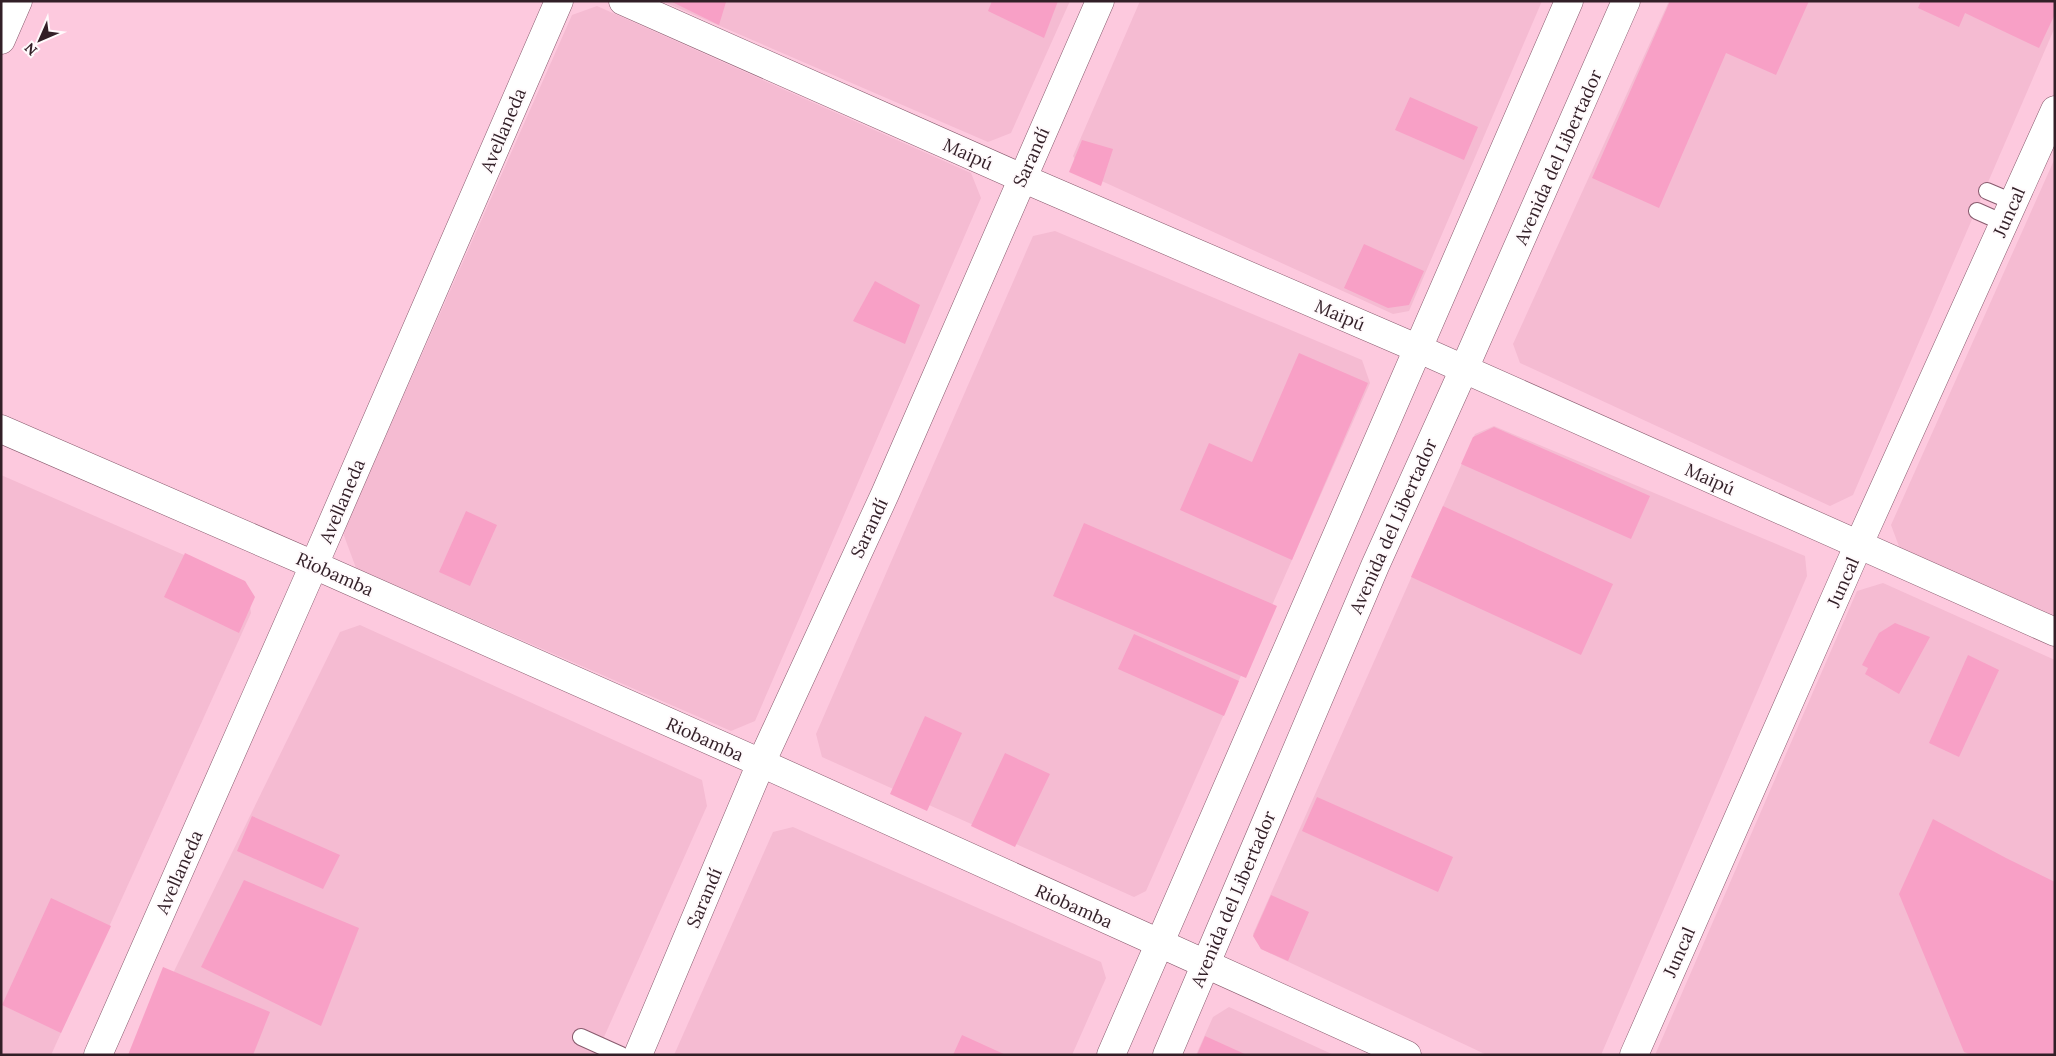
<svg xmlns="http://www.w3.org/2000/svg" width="2056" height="1056" viewBox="0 0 2056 1056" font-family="Lora,serif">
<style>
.built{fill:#f5bbd2}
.building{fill:#f8a0c6}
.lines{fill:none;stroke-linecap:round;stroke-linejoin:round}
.lane-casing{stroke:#875a6d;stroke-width:18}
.street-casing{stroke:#875a6d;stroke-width:29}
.secondary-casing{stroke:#875a6d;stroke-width:29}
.lane{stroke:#fff;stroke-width:16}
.street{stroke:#fff;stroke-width:28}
.secondary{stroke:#fff;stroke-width:28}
.labels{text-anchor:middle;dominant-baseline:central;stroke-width:4;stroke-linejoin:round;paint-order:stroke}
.street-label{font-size:18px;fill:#321f27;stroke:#fffafc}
</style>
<rect width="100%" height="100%" fill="#fdc9de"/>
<g class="built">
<path d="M662,1h408l-59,132 -23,9z"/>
<path d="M1140,1h402l-133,310 -16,3 -311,-142 -9,-16z"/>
<path d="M1669,1h386v26l-202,468 -23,11 -310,-143 -7,-19z"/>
<path d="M597,6l374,167 10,25 -226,523 -24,10 -375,-163 -13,-35 229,-518z"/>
<path d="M2055,158v459l-155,-68 -9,-24z"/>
<path d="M1055,231l307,129 8,23 -224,508 -12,6 -312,-140 -6,-23 217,-498z"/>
<path d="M1494,426l311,130 2,20 -206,479h-114l-226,-106 -8,-15 222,-500z"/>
<path d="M1,475l245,107 5,31 -200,442h-50z"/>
<path d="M1883,583l172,77v395h-400l202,-464z"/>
<path d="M360,625l342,155 5,26 -111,249h-463l207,-423z"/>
<path d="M793,827l308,135 5,16 -34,77h-398l99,-223z"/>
<path d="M1229,1007l105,48h-138l17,-38z"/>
</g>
<g class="building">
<path d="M670,1h55l1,1 -7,23z"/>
<path d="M992,1h66l-14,37 -56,-27z"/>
<path d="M1670,1h139l-33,74 -50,-22 -67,155 -67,-30z"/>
<path d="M1921,1h134v13l-16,34 -74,-35 -6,14 -41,-19z"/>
<path d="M1410,97l68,30 -14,33 -69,-30z"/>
<path d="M1082,140l31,9 -12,37 -32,-14z"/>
<path d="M1364,244l60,27 -15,34 -21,3 -44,-20z"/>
<path d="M875,281l45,24 -15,39 -52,-23z"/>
<path d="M1299,353l69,30 -76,177 -112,-50 29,-67 43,19z"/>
<path d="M1494,427l156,69 -19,43 -170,-75 12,-27z"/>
<path d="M1443,506l170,78 -32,71 -170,-78z"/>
<path d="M466,511l31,14 -27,61 -31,-14z"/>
<path d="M1084,523l193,83 -31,72 -193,-82z"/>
<path d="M185,553l60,28 10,16 -16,36 -75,-36z"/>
<path d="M1895,623l35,14 -31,57 -34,-20 3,-6 -6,-3 17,-32z"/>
<path d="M1134,634l105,47 -15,35 -106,-47z"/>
<path d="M1968,655l31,15 -40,87 -30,-14z"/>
<path d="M925,716l37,17 -35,78 -37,-17z"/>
<path d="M1005,753l45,21 -35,73 -44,-21z"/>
<path d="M1317,797l136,60 -15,35 -136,-61z"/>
<path d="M252,816l88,39 -17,34 -86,-38z"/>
<path d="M1933,819l73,39 49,24v173h-83l-8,-3 -65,-158z"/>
<path d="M244,880l115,48 -38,98 -120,-59z"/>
<path d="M1271,895l38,17 -21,49 -27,-12 -8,-13z"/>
<path d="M51,898l60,28 -50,107 -59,-28z"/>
<path d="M163,967l107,45 -17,43h-125z"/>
<path d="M962,1035l44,20h-53z"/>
<path d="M1205,1036l42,19h-50z"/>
</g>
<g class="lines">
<g class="lane-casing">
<g id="lane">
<path d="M1987,191l26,11"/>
<path d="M1977,211l27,12"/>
<path d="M581,1037l40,18"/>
</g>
</g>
<g class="street-casing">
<g id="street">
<path d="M623,1l399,177 397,171 636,283"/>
<path d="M1,40l17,-39"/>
<path d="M1,429l313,136 447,198 646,292"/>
<path d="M98,1055l216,-490 245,-564"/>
<path d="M638,1055l123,-292 124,-269 215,-493"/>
<path d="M1634,1055l224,-509 197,-436"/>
</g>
</g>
<g class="secondary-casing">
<g id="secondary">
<path d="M1111,1055l458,-1054"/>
<path d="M1167,1055l208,-489 89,-197 162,-368"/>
</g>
</g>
<use href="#lane" class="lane"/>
<use href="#street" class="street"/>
<use href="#secondary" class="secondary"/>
</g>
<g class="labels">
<g class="street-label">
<text transform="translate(503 130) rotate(-67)">Avellaneda</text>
<text transform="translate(968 154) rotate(24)">Maipú</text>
<text transform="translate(1031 157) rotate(-66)">Sarandí</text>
<text transform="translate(1558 157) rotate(-66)">Avenida del Libertador</text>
<text transform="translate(2009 212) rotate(-66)">Juncal</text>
<text transform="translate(1340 315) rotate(23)">Maipú</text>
<text transform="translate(1710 479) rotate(24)">Maipú</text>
<text transform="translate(342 501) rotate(-67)">Avellaneda</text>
<text transform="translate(1393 526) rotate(-66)">Avenida del Libertador</text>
<text transform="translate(869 528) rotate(-65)">Sarandí</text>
<text transform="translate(335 574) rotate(24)">Riobamba</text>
<text transform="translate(1843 582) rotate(-66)">Juncal</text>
<text transform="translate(705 739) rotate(24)">Riobamba</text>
<text transform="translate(179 872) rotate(-66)">Avellaneda</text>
<text transform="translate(704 898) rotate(-67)">Sarandí</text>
<text transform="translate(1233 899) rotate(-67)">Avenida del Libertador</text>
<text transform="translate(1074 906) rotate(24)">Riobamba</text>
<text transform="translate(1679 952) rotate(-66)">Juncal</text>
</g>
</g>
<rect width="2056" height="1056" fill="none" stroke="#321f27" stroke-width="5"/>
<g transform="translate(40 40) rotate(225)" stroke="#fffafc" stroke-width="4" paint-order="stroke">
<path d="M0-4L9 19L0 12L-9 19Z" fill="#321f27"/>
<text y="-8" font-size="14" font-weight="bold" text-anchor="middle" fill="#321f27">N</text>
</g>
</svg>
